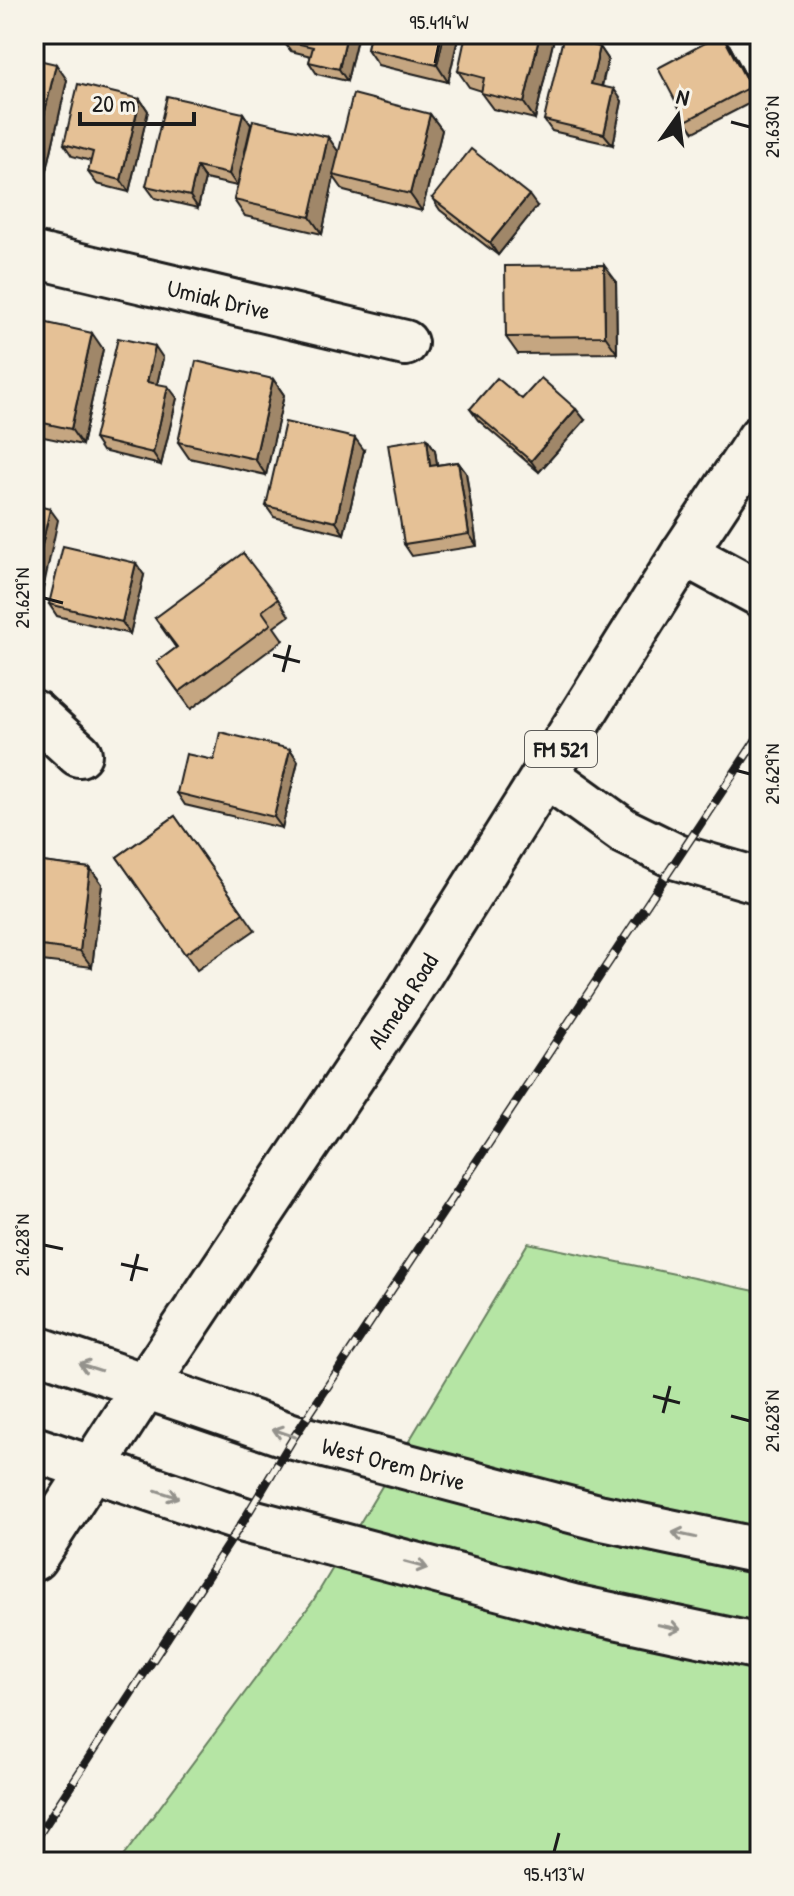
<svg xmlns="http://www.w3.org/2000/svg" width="794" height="1896" viewBox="0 0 794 1896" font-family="'Patrick Hand',sans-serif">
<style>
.green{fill:#b5e5a4;stroke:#688060;stroke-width:2}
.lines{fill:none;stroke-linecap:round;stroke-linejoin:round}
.minor-casing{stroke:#1c1c1c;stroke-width:50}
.major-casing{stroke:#1c1c1c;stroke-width:50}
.minor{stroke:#f7f3e8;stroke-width:44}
.major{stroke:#f7f3e8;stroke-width:44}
.rail-casing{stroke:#1c1c1c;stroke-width:9}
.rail{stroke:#f7f3e8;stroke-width:6;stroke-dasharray:18;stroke-linecap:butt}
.wall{fill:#c5a681;stroke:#1c1c1c;stroke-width:2}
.shaded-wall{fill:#a08769;stroke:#1c1c1c;stroke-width:2}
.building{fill:#e5c196;stroke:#1c1c1c;stroke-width:2}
.oneway{stroke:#94928c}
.ticks{fill:none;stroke:#1c1c1c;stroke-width:3}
.labels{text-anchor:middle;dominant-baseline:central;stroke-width:6;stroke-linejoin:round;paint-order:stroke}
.shield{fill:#f7f3e8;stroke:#5e5c59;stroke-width:2}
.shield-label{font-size:22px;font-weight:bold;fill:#1c1c1c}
.street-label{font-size:24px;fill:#1c1c1c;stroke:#f7f3e8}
.neatline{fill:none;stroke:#1c1c1c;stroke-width:3}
.ticks-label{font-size:20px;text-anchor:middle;fill:#1c1c1c}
</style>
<rect width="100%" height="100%" fill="#f7f3e8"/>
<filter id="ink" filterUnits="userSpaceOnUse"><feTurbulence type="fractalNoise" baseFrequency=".0125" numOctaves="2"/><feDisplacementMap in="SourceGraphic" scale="16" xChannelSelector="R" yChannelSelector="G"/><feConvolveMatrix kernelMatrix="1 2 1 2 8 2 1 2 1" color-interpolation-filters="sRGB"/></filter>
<g filter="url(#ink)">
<path class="green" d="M528,1243l232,49v570h-641l194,-261z"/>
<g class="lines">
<g class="minor-casing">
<g id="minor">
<path id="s1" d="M34,255l371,88"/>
<path d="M684,553l76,41"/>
<path d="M34,713l45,41"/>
<path d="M545,774l79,57 53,26 83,24"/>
</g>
</g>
<g class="major-casing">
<g id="major">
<path id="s2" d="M34,1348l260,89 304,80 162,34"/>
<path d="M34,1449l210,71 329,87 187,40"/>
<path id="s3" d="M34,1558l112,-173 260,-389 278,-443 76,-115"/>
</g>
</g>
<use href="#minor" class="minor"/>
<use href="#major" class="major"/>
<g class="rail-casing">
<path id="rail" d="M34,1842l210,-322 50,-83 466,-703"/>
</g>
<use href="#rail" class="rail"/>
</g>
<g class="wall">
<path d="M358,34l-11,47 -30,-7 -8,-12 2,-6 -20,-5 -9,-11z"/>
<path d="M370,34h89l-11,48 -70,-17 -11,-16z"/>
<path d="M555,34l-20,85 -42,-10 -12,-16 1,-2 -13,-4 -11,-16z"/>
<path d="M730,46l28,53 -64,33 -8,-11z"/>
<path d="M600,47l8,12 -6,28 20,14 -9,44 -61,-14 -8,-11z"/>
<path d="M34,56l2,3 31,21 -20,90 -13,-2z"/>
<path d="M140,99l8,12 -19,81 -32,-8 -9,-12 3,-11 -19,-5 -8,-12z"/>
<path d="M243,113l8,12 77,12 10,15 92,-38 12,16 -20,81 -78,-20 -10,-14 -12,57 -77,-18 -11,-16 3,-14 -32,-7 -7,29 -43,-10 -9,-12z"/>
<path d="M432,198l105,8 -39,49 -58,-45z"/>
<path d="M616,281l1,72 -99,1 -12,-17z"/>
<path d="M34,320l69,29 -21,96 -48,-10z"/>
<path d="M163,358l-6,26 20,14 -16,67 -59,-14 -8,-12z"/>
<path d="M273,379l11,16 -18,80 -77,-17 -11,-16z"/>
<path d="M522,399l63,21 -46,52 -61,-52 -8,-11z"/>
<path d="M427,438l8,12 2,15 21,-3 8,11 11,73 -65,10 -8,-12z"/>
<path d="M364,450l-20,84 -70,-17 -8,-11z"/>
<path d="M144,575l-14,59 -73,-18 -8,-12z"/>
<path d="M278,599l11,17 -15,11 9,13 -92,69 -34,-47 19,-14 -21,-30z"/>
<path d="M290,749l8,12 -16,67 -97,-23 -8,-12 37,-33z"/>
<path d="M175,816l80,114 -58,40 -80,-113z"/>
<path d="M34,861l56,7 12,16 -10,83 -58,-7z"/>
</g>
<g class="shaded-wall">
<path d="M347,34h11l-11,47 -8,-12z"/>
<path d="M444,34h15l-11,48 -11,-17z"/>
<path d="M540,34h15l-20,85 -11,-16z"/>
<path d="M722,34l8,12 28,53 -8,-12z"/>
<path d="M600,47l8,12 -9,37 -8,-12z"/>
<path d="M56,64l11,16 -20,90 -12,-16z"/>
<path d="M614,89l8,12 -9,44 -9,-11z"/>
<path d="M140,99l8,12 -19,81 -8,-12z"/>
<path d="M243,113l8,12 -14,61 -8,-12z"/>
<path d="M430,114l12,16 -20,81 -12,-17z"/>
<path d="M328,137l12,17 -7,21 1,2 -12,57 -12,-17z"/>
<path d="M197,167l8,12 -7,29 -8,-12z"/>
<path d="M529,195l8,11 -39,49 -8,-12z"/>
<path d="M604,265l12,16 1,72 -12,-17z"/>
<path d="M92,333l11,16 -21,96 -11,-16z"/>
<path d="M155,346l8,12 -8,35 -8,-11z"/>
<path d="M273,379l11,16 -18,80 -11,-16z"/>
<path d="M168,386l9,12 -16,67 -8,-12z"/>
<path d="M576,409l9,11 -46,52 -8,-11z"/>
<path d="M355,438l9,12 -20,84 -8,-12z"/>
<path d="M427,438l8,12 4,28 -9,-12z"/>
<path d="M458,462l8,11 11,73 -8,-12z"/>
<path d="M50,509l8,11 -22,102 -2,-3v-38z"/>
<path d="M136,563l8,12 -14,59 -8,-12z"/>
<path d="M290,749l8,12 -16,67 -8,-11z"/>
<path d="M90,868l12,16 -10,83 -12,-16z"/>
</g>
<g class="building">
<path d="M284,34h63l-8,35 -30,-7 4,-15 -31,-7z"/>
<path d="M370,34h74l-7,31 -70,-16z"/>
<path d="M466,34h74l-16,69 -43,-10 3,-15 -26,-7z"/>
<path d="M722,34l28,53 -64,34 -28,-53z"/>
<path d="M563,38l37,9 -9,37 23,5 -10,45 -60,-14z"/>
<path d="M34,59l22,5 -21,90h-1z"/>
<path d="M78,84l62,15 -19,81 -33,-8 5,-20 -29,-8z"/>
<path d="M353,94l77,20 -20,80 -77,-19z"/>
<path d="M167,96l76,17 -14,61 -32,-7 -7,29 -44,-10z"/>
<path d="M253,120l75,17 -18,80 -76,-17z"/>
<path d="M471,149l58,46 -39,48 -58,-45z"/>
<path d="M604,265l1,71 -99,1 -1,-71z"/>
<path d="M34,320l58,13 -21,96 -37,-8z"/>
<path d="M118,338l37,8 -8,36 21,4 -15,67 -59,-14z"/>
<path d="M196,361l77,18 -18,80 -77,-17z"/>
<path d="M497,378l25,21 19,-21 35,31 -45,52 -61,-52z"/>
<path d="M285,422l70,16 -19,84 -70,-16z"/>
<path d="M427,438l3,28 28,-4 11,72 -65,10 -16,-100z"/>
<path d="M34,505l16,4 -16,72z"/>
<path d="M63,546l73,17 -14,59 -73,-18z"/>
<path d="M243,553l35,46 -16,12 9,13 -92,68 -22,-30 20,-15 -22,-29z"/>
<path d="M220,732l70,17 -16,68 -97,-24 9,-39 28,6z"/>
<path d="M175,816l68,97 -58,41 -68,-97z"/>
<path d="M34,861l56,7 -10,83 -46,-6z"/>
</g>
<defs><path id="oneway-shaft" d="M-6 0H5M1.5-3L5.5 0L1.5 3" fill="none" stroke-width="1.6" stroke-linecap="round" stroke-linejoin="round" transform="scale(2)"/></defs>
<g class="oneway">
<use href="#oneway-shaft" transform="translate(90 1367) rotate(-162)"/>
<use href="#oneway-shaft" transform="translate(284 1433) rotate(-161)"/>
<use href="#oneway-shaft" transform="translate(167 1494) rotate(18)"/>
<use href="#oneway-shaft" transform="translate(684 1535) rotate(-168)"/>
<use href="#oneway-shaft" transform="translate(416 1565) rotate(15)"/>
<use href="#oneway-shaft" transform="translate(669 1627) rotate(12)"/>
</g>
</g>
<path class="ticks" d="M435,63l4,-19M731,122l19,5M44,598l19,5M273,655l27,7M283,672l7,-27M731,769l19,5M44,1245l19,4M121,1264l27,6M131,1281l7,-27M653,1396l27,7M663,1413l7,-27M731,1416l19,5M554,1852l5,-19"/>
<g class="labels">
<rect class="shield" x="525" y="731" width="72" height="36" rx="6"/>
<g class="shield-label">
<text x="561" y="749">FM 521</text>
</g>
<g class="street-label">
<text stroke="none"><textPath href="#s1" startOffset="190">Umiak Drive</textPath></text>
<text stroke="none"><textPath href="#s3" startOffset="668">Almeda Road</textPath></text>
<text stroke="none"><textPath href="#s2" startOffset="378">West Orem Drive</textPath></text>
</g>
</g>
<rect width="794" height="1896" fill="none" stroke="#f7f3e8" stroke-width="88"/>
<g transform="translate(678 116) rotate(14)" stroke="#f7f3e8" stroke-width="6" paint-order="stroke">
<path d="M0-6L14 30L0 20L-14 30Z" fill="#1c1c1c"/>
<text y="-12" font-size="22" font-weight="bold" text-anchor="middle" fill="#1c1c1c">N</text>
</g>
<path d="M80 112v12h114v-12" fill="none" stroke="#1c1c1c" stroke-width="4"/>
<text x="92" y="112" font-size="24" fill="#1c1c1c" stroke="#f7f3e8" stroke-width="6" paint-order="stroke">20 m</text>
<rect x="44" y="44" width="706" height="1808" class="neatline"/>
<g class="ticks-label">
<text x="439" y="29">95.414°W</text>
<text transform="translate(772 127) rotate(-90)" y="7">29.630°N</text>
<text transform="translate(22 598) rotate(-90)" y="7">29.629°N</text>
<text transform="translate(772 774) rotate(-90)" y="7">29.629°N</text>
<text transform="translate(22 1245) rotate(-90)" y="7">29.628°N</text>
<text transform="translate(772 1421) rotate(-90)" y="7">29.628°N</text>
<text x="554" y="1881">95.413°W</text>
</g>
</svg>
